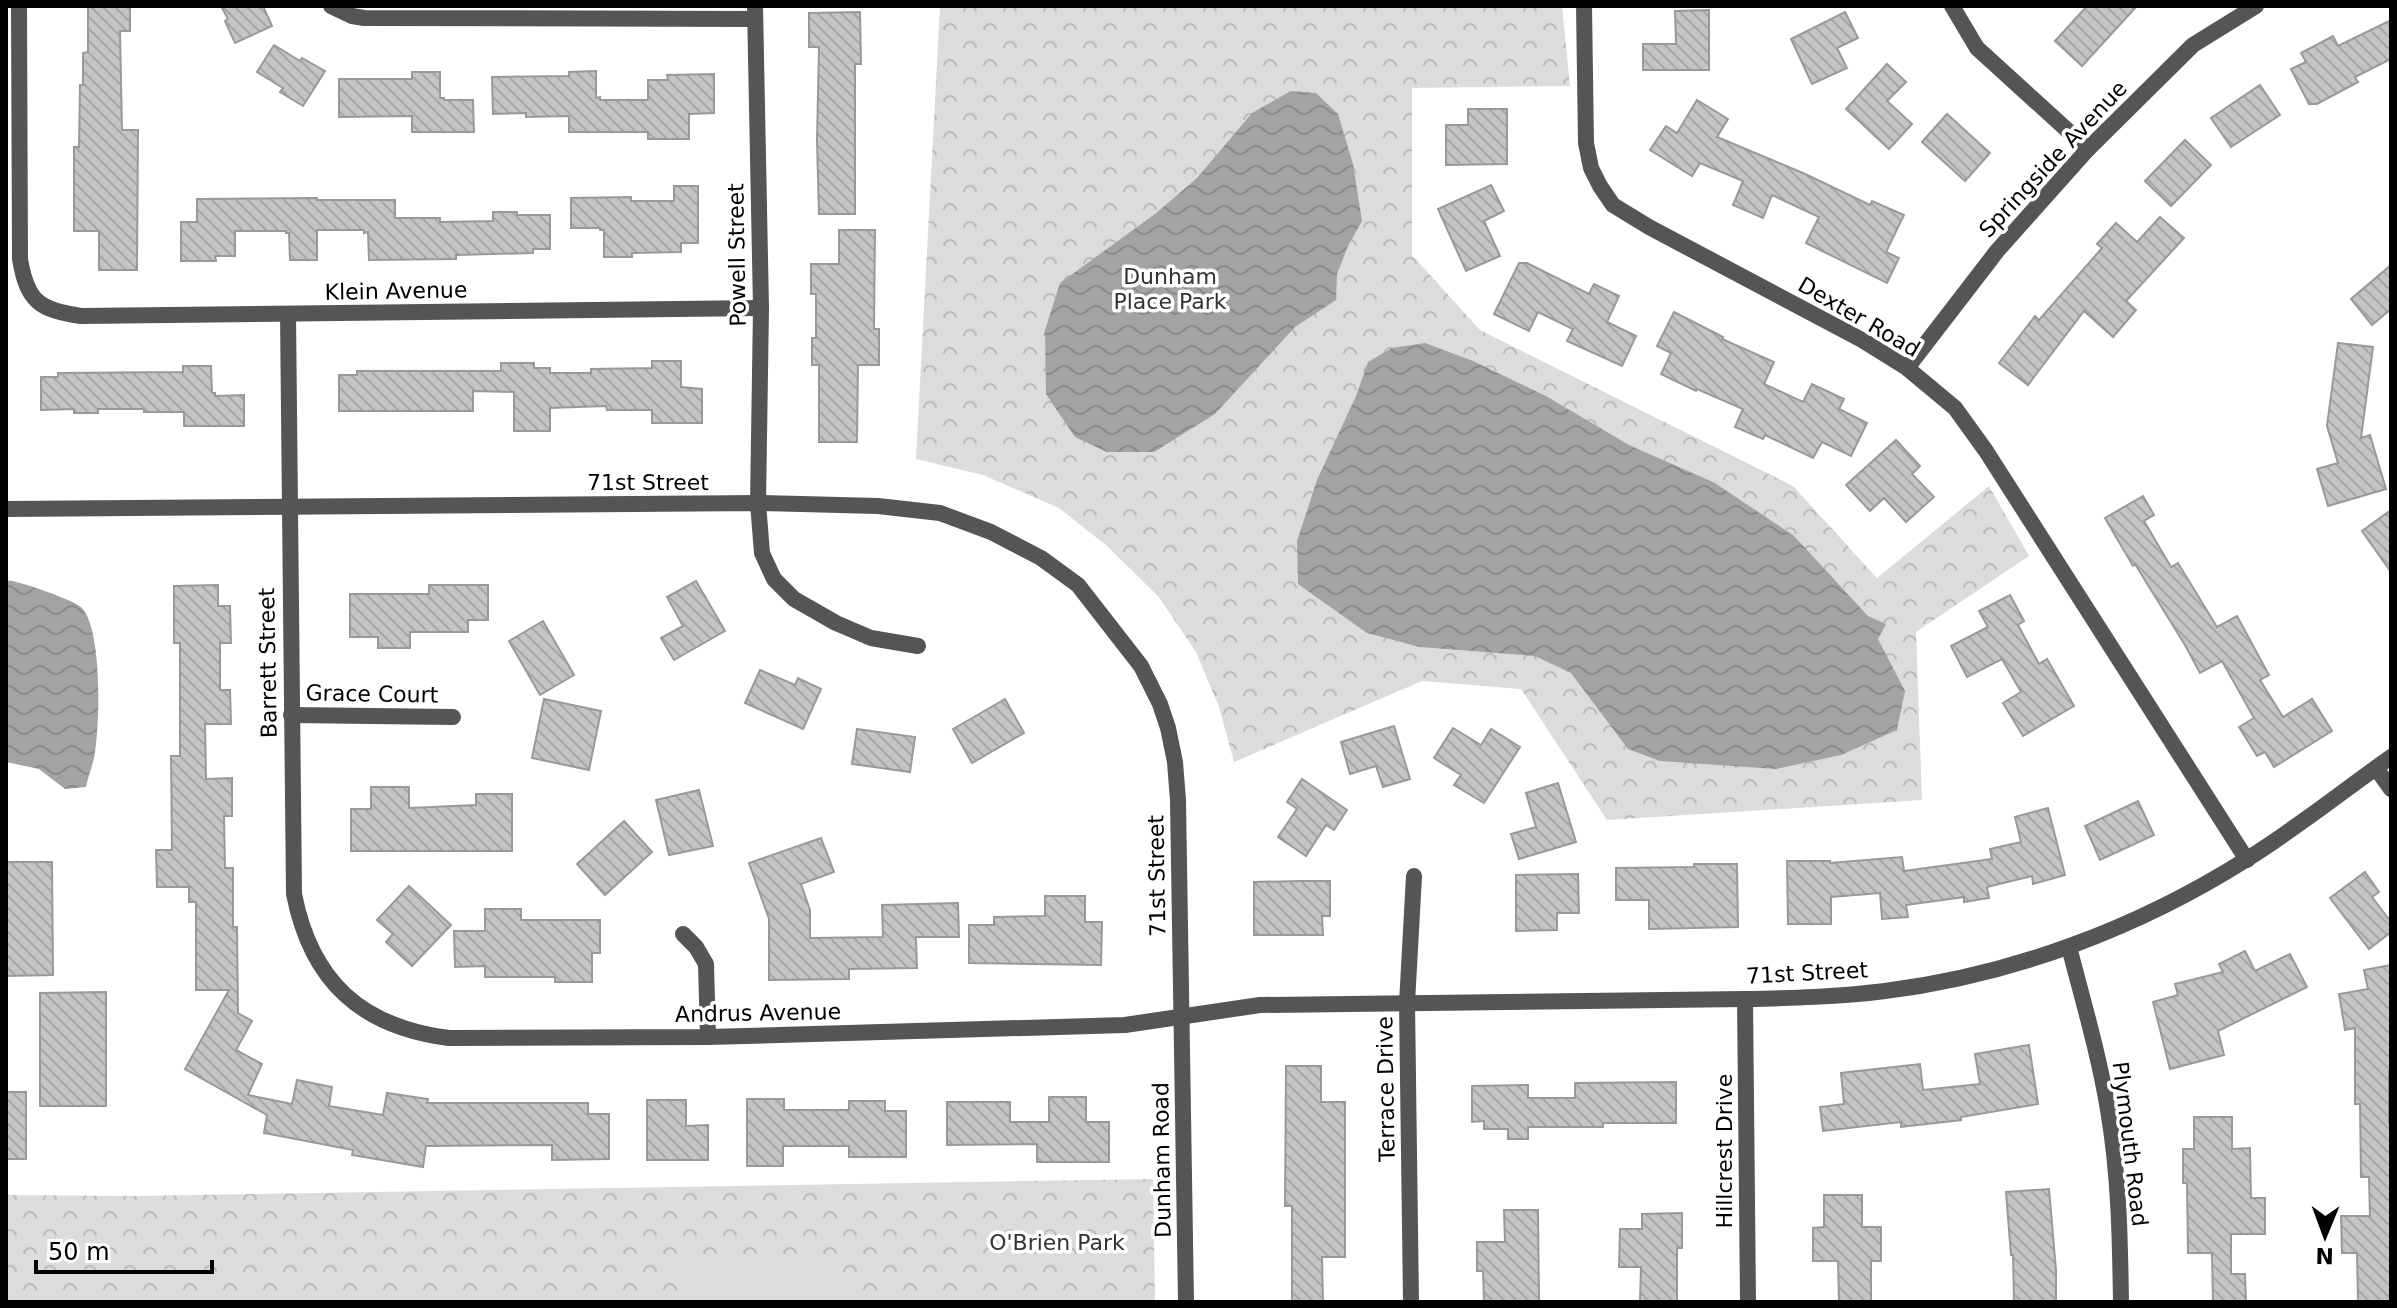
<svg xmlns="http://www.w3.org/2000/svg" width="2397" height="1308" viewBox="0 0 2397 1308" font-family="'DejaVu Sans',sans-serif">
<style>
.forest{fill:url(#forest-crowns)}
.garden{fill:#dcdcdc}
.water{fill:url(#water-waves)}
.building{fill:url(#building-back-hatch);stroke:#999;stroke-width:2}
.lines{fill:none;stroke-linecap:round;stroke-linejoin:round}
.minor{stroke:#555;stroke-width:16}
.tertiary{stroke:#555;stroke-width:16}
.labels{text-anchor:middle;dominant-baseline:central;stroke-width:7;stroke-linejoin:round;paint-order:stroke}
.street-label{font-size:22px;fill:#000;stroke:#fff}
.park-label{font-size:22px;fill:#333;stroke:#fff}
</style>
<defs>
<pattern id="forest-crowns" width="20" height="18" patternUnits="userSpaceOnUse" patternTransform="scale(2)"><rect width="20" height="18" fill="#dcdcdc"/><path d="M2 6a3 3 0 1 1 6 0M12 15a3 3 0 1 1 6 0" fill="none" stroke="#bbb"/></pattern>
<pattern id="water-waves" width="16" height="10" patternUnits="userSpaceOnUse" patternTransform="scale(2)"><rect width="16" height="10" fill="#a3a3a3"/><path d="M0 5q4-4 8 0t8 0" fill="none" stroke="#8b8b8b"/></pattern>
<pattern id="building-back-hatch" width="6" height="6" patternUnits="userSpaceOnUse" patternTransform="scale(2)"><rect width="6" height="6" fill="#c4c4c4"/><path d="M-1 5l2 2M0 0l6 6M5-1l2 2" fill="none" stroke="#a7a7a7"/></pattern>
</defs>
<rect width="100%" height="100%" fill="#fff"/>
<g class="forest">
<path d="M940,6h622l8,80 -158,2v167l68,75 313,156 84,92 112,-92 40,70 -113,76 6,168 -315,20 -86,-131 -99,-8 -188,81 -15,-55 -23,-55 -38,-56 -51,-50 -48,-38 -76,-33 -67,-16z"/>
<path d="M1153,1179l2,123h-1149v-107l130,1z"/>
</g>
<path class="garden" d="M679,1254l160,3v45h-161z"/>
<g class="water">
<path d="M1291,91l25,2 22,21 15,50 9,57 -14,25 -11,28 -1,26 -41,27 -80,87 -61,38h-47l-32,-15 -29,-43 -1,-64 15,-47 95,-69 42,-36 55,-65z"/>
<path d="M1425,343l48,18 73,35 83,49 86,38 79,53 74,80 18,8 -8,15 27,52 -8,39 -56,25 -65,14 -116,-8 -32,-12 -57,-76 -36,-17 -115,-9 -53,-14 -69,-49 -1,-43 20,-61 39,-84 12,-34 24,-14z"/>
<path d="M6,580c13,1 65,19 75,27 22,21 19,121 13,151 -2,9 -6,19 -8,29l-21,2 -26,-20 -33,-7z"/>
</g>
<g class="building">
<path d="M88,6h42v25h-10l2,99h16l-1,140h-38v-39h-25v-84h5l1,-62h3v-32l5,-1z"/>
<path d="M221,6h42l9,20 -37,17 -10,-22 3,-2z"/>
<path d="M2087,6h50l-55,60 -27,-25z"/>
<path d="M1709,10v60h-66v-26h33l-1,-33z"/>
<path d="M860,12l1,52h-6v150h-36l-2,-73 2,-94h-10v-34z"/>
<path d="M1845,12l13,26 -21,10 10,20 -35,16 -21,-45z"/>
<path d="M2391,20v39l-36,18 3,5 -41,22h-8l-18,-35 15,-7 -5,-9 32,-17 5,10z"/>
<path d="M274,45l26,16 2,-3 23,13 -22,35 -23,-14 3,-4 -26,-16z"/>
<path d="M1887,64l19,18 -19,19 25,23 -23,25 -43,-40z"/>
<path d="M596,71v27l4,-1v3h48v-20h20l-1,-5 47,-1v39l-25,1v25h-41v-7h-79v-16l-43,1v-4l-33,1 -1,-37 77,-1v-4z"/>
<path d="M412,72h28v26h4v2h29l1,32h-62v-16l-73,1v-38h73z"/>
<path d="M2260,85l20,30 -49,32 -20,-29z"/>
<path d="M1697,100l31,19 -11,18 86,36 67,32 2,-4 32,14 -18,37 13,6 -12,25 -81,-40 13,-26 -47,-22 -9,23 -30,-13 10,-24 -43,-18 -8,13 -42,-26 16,-24 11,7z"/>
<path d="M1468,109h39v55l-61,1v-40h22z"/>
<path d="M1947,114l43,39 -25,28 -43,-39z"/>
<path d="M2185,140l26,25 -40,41 -26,-25z"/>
<path d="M1491,185l13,26 -20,10 16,35 -34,15 -28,-62z"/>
<path d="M674,186h24v57h-17v9l-49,1v4h-28v-27h-4v-2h-29v-30l60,-1v4h43z"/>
<path d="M317,198v2h78v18h45v4l53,-1v-9h24v3h33v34h-17v4l-77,2v4l-87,1 -1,-28 -4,1v-3h-47v30h-27l-1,-27h-3v-2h-51v25h-20l1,5h-35v-39h16v-23z"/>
<path d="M2160,217l24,21 -58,63 10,9 -23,27 -29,-26 -56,74 -29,-22 36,-47 4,4 63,-72 -5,-4 19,-21 21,19z"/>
<path d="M839,230h36l-1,99h5v36h-21l-1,77h-38v-77h-7v-27h4v-44h-5v-30h28z"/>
<path d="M1519,263h8l62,31 5,-10 25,12 -12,26 29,14 -14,30 -55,-25 6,-12 -35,-17 -9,19 -35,-17z"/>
<path d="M2391,265v44l-19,16 -21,-26z"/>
<path d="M1674,312l49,25 -1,2 52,23 -10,22 39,18 9,-18 32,15 -5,10 28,14 -16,33 -29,-14 -9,16 -48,-23 -2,4 -28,-12 8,-18 -46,-20 -1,2 -35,-17 10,-21 -14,-7z"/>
<path d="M2338,343l35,4 -12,91 9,-3 16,54 -58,17 -11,-37 21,-6 -11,-37z"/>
<path d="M652,361h29v26l21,2v34h-50v-13h-45l-1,-4 -56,2v23h-36v-39l-41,-1v20h-134v-36h18v-4h144v-8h33v5h16v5h41v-4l61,-1z"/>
<path d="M183,366h28l1,27h3v3l29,-1v31h-60v-14h-40v-3h-46v4h-24v-4l-33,1v-33h17v-4l125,-1z"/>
<path d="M1896,440l24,26 -8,8 22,23 -28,25 -22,-24 -14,13 -24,-26z"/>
<path d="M2143,496l11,19 -10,6 27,46 7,-4 39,64 20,-11 32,59 -9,5 23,37 29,-18 20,32 -58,36 -9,-15 -8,4 -18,-29 15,-9 -32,-57 -22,12 -15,-28 -50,-81 -2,2 -28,-48z"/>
<path d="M2391,510v62l-29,-41z"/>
<path d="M696,581l29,50 -51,29 -13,-22 22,-12 -16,-29z"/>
<path d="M218,585v21h12l1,37h-11v47h10l1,34h-26l1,55 26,-1v38h-8l1,52h8v59h4l1,86 14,8 -16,29 26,14 -14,31 44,9 5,-24 35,7 -3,19 54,9 4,-22 41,6 -1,4h161v11h21v45l-57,1v-15l-126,1 -3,21 -71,-12 1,-5 -89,-17 3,-18 -82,-46 44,-79h-33v-88h-7v-15h-32l-1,-37h16l-1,-94h9v-113h-6v-57z"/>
<path d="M429,585h59v35h-20v12h-58v16h-32v-11h-28v-43h79z"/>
<path d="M2010,595l14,26 -6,4 21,39 8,-5 27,47 -51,30 -20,-33 18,-11 -19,-33 -35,18 -16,-31 37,-19 -9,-16z"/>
<path d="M543,621l31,54 -34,20 -31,-54z"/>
<path d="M760,670l35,15 3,-7 23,11 -18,40 -58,-26z"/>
<path d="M544,699l57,12 -12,59 -57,-12z"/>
<path d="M1005,699l19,34 -52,30 -19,-34z"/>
<path d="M1394,726l16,53 -27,8 -7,-21 -26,8 -9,-32z"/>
<path d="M1453,728l28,17 10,-16 29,18 -36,56 -30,-18 7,-10 -27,-17z"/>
<path d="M857,729l58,8 -5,35 -58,-8z"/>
<path d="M1302,779l45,31 -13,20 -8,-5 -20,31 -28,-19 19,-28 -10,-7z"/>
<path d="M1558,783l18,59 -57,17 -8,-25 25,-7 -10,-34z"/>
<path d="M371,787h38v21l67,-3v-11h36v57h-161v-42h20z"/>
<path d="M699,790l14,56 -44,9 -13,-55z"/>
<path d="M2138,801l16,34 -54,25 -15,-34z"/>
<path d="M2048,808l17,67 -32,9 -1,-8 -45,11 2,11 -25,4v-5l-58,8 2,12 -26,2 -2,-26 -49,4v27h-43l-1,-63h43v2l72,-6 2,14 88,-12 -2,-10 31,-7 -6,-25z"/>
<path d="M624,821l28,31 -47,43 -28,-31z"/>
<path d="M821,838l13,34 -33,12 9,26v28l73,-1 -1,-32 76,-2 1,34h-43l1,31 -68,1v10l-80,1v-61l-20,-56z"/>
<path d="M6,862h46l1,113 -47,1z"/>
<path d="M1694,864h43l1,63 -89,2v-29h-33v-32l78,-1z"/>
<path d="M2365,872l14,20 -7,5 19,25v10l-22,17 -39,-51z"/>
<path d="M1578,874l1,39h-22v17l-41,1v-56z"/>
<path d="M1301,881h29v35h-8l1,19h-69v-53z"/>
<path d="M409,886l42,39 -39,41 -26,-24 7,-8 -16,-14z"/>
<path d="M1045,896h40v26h17l-1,43 -132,-2v-38h25v-8l51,-1z"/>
<path d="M485,909h36v11h79v33h-8v29h-37v-5h-70v-11l-30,1 -1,-36h31z"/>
<path d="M2245,951l10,20 35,-17 17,33 -89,44 6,24 -54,14 -17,-67 25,-7 -3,-11 48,-12 -4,-8z"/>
<path d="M2391,965v106h-2v52h2v179h-33l-1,-49h-15l-1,-37h29l-1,-39h-8l-1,-73h-5v-76l-10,2 -6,-36 29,-5 -4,-19z"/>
<path d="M106,992v114h-66v-113z"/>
<path d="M2029,1045l9,59 -77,13v3l-60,7v-5l-78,9 -3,-24 24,-3 -3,-31 79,-9 3,26 57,-6 -5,-30z"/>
<path d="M1286,1066h35v36h24v155h-23l1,45h-31v-96h-7z"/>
<path d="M1676,1082v41h-73v4h-75v12h-20v-10h-24v-8l-12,1v-36l56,-1v13h47v-15z"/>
<rect x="6" y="1092" width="20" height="67"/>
<path d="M1049,1097h37v25h23v40h-72v-18l-90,1v-43h63v20h39z"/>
<path d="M747,1099h37v11h65v-9h36v10h21v46h-57v-11h-66v20h-36z"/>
<path d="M647,1100h39v26l22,-1v35h-61z"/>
<path d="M2194,1117h38v32l18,-1 1,50h14v36h-34v40h14l1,28h-33l-1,-49h-24l-1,-70h-4v-34h11z"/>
<path d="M2049,1189l7,81v32h-42l-1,-47h-2l-5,-63z"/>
<path d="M1824,1195h38v32h19v34h-10v41h-32l-1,-41h-25v-33l11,-1z"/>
<path d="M1504,1210h34l1,92h-55l-1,-31h-6v-29h28z"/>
<path d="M1682,1213v35h-5v54h-37l1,-35h-22l1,-38h22v-15z"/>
</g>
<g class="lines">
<g class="minor">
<path d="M19,6l1,253c7,43 20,51 61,57l680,-8"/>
<path d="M331,6l21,10 12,2 391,1"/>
<path d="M755,6l6,302 -3,195 4,50 12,26 20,20 42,24 35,15 47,8"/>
<path d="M1584,6l2,137 5,25 9,18 13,19 36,22 213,113 45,28 48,40 31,43 261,409"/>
<path d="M1952,6l25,42 111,101"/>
<path d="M288,314l6,580c17,87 67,133 155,144l259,-1 417,-12 135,-20 485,-6c47,-1 93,-2 140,-8 128,-16 253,-63 362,-132 50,-31 96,-68 144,-102"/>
<path d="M1907,368l90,-117 91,-102 105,-104 63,-39"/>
<path d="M291,715l162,2"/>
<path d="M2376,768l15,21"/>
<path d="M683,934l13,13 10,17 2,73"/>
<path d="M2069,947c14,54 30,108 39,163 11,64 12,128 13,192"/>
<path d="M1745,999l3,303"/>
<path d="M1411,1302l-4,-299 7,-127"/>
</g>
<path class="tertiary" d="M6,509l752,-6 120,3 62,7 51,19 50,26 37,27 63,81 19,38 8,24 7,34 3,38 8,502"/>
</g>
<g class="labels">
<g class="street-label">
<text transform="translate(2053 159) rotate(-47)">Springside Avenue</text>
<text transform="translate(737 255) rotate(-91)">Powell Street</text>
<text transform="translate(396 291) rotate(-1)">Klein Avenue</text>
<text transform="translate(1859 317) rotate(30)">Dexter Road</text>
<text x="648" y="482">71st Street</text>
<text transform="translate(268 663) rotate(-91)">Barrett Street</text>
<text transform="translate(372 694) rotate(1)">Grace Court</text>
<text transform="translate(1157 876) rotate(-91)">71st Street</text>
<text transform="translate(1807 973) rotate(-3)">71st Street</text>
<text transform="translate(758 1013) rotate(-1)">Andrus Avenue</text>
<text transform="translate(1386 1089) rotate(-91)">Terrace Drive</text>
<text transform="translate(2130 1144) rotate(83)">Plymouth Road</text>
<text transform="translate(1724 1151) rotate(-90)">Hillcrest Drive</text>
<text transform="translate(1162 1160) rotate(-91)">Dunham Road</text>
</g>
<g class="park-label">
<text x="1170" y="276">Dunham<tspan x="1170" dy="25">Place Park</tspan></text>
<text x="1057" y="1242">O'Brien Park</text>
</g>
</g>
<rect width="2397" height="1308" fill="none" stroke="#000000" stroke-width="16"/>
<g transform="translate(2325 1236) rotate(181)" stroke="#ffffff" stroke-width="6" paint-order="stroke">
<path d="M0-6L14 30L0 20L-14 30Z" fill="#000000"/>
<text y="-12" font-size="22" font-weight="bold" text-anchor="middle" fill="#000000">N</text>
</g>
<path d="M36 1260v12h176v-12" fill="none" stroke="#000000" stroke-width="4"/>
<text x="48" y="1260" font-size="24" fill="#000000" stroke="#ffffff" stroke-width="6" paint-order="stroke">50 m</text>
</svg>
